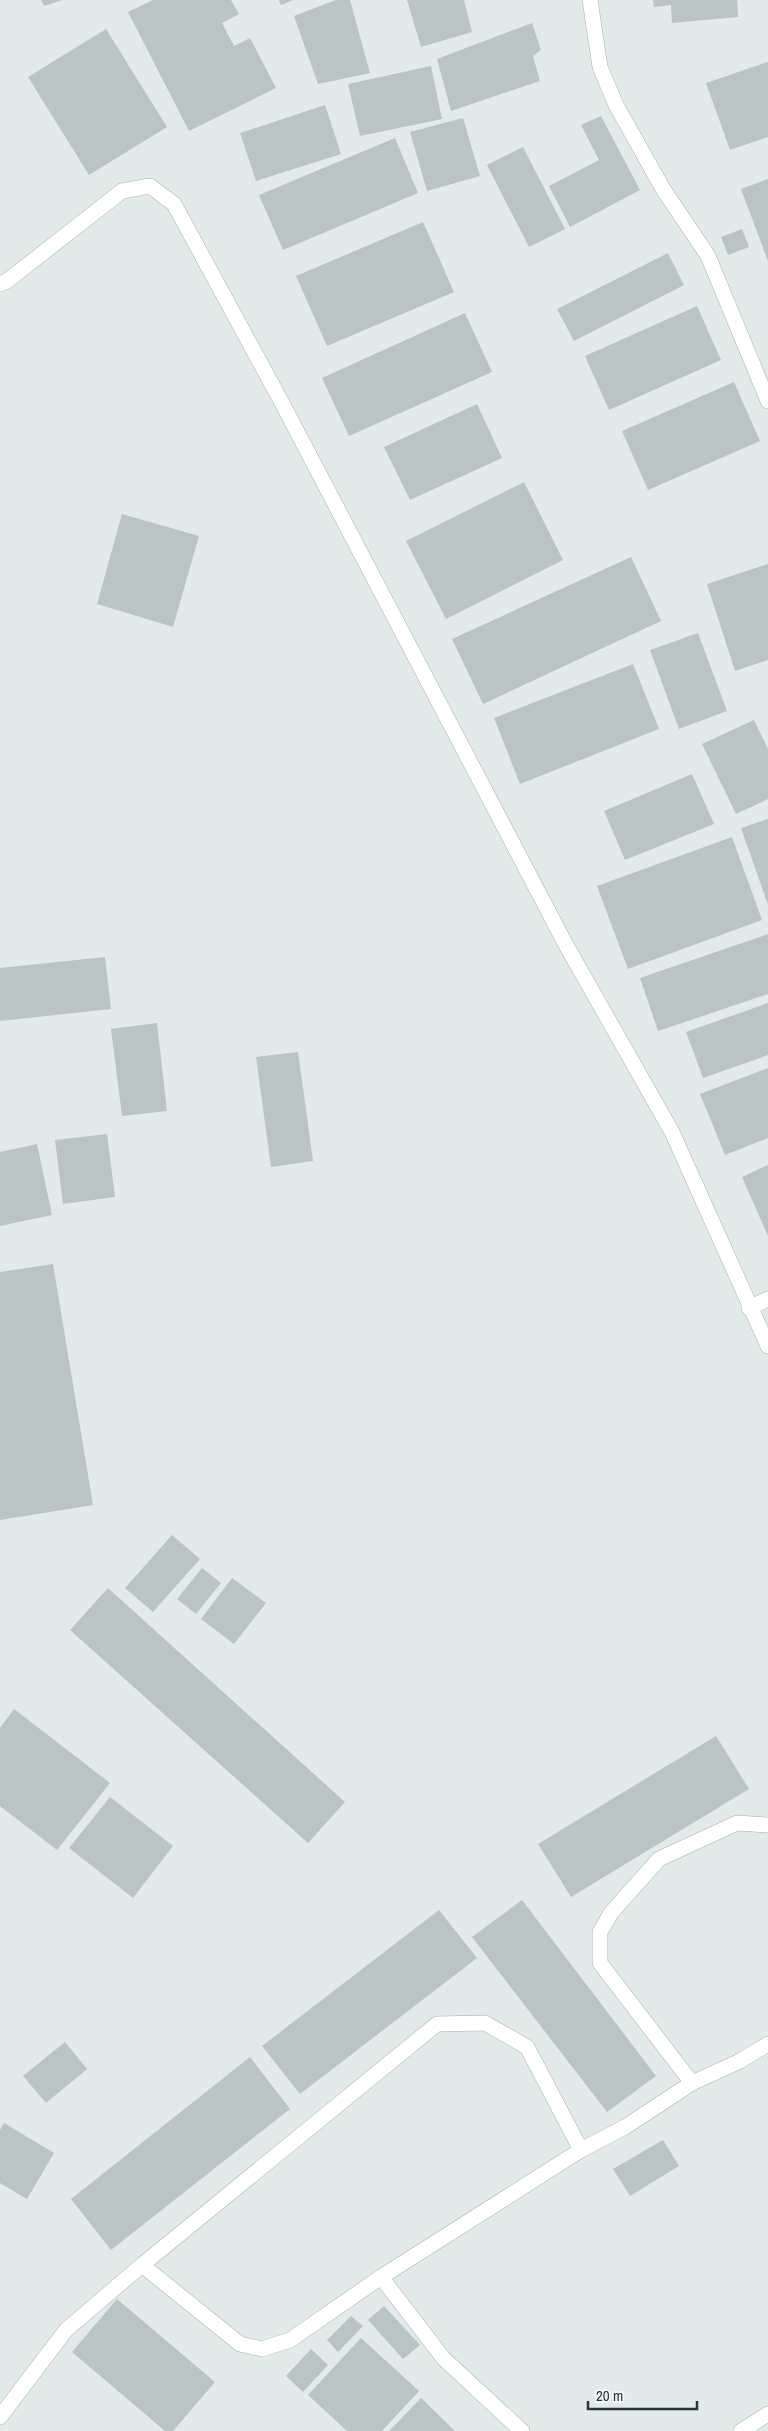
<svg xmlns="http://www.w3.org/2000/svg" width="768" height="2431" viewBox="0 0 768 2431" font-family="'Archivo Narrow',sans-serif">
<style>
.building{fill:#b8c5c4}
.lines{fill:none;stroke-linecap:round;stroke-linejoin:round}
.minor-casing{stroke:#a5b1b1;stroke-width:16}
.minor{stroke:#fff;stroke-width:15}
</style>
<rect width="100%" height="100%" fill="#e2eaea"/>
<g class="building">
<path d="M41,0h21l-18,6z"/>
<path d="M153,0h78l8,14 -17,9 12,23 16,-8 26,50 -87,43 -61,-119z"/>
<path d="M279,0h14l-12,5z"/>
<path d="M336,0h14l20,73 -52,11 -24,-68z"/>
<path d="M407,0h57l8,32 -51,15z"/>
<path d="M653,0h84l1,17 -66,6 -1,-18 -17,2z"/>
<path d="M532,23l9,27 -8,6 7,25 -89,30 -14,-52z"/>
<path d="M106,29l61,98 -78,48 -61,-98z"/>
<path d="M768,62v75l-38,13 -24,-67z"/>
<path d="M431,66l11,53 -82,17 -12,-52z"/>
<path d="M325,105l16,49 -85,27 -16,-48z"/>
<path d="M601,116l39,74 -70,37 -21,-41 50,-26 -18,-35z"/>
<path d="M463,118l17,58 -53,15 -17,-59z"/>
<path d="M395,138l23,55 -135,57 -24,-55z"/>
<path d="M523,147l42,82 -36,18 -42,-82z"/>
<path d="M768,179v82l-27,-72z"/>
<path d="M423,222l31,70 -127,54 -31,-70z"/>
<path d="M742,229l7,18 -21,8 -7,-18z"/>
<path d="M668,253l16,32 -110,56 -17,-32z"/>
<path d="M697,306l24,54 -112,50 -24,-54z"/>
<path d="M465,313l27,59 -143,64 -27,-58z"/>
<path d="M734,382l26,59 -112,49 -26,-59z"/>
<path d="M477,404l25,54 -92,42 -26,-53z"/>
<path d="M524,482l39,78 -117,59 -40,-78z"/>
<path d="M122,514l77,22 -26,91 -76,-23z"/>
<path d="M631,557l30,64 -178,83 -31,-65z"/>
<path d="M768,564v96l-33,11 -28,-87z"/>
<path d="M698,633l29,78 -48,18 -29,-79z"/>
<path d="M633,664l26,65 -139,55 -26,-66z"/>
<path d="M754,720l14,29v50l-32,15 -34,-70z"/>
<path d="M692,774l22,50 -89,36 -21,-49z"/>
<path d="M768,819v86l-27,-77z"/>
<path d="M732,837l30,83 -134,49 -31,-83z"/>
<path d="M768,934v60l-110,37 -18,-53z"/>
<path d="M105,957l6,52 -111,12v-53z"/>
<path d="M768,1003v52l-65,23 -17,-46z"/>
<path d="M157,1023l10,88 -45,5 -11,-87z"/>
<path d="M298,1052l15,109 -42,6 -15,-110z"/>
<path d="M768,1068v70l-43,17 -25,-61z"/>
<path d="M107,1134l8,63 -52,7 -8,-64z"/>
<path d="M37,1144l15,71 -52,11v-74z"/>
<path d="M768,1165v71l-26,-59z"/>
<path d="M53,1264l40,241 -93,15v-248z"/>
<path d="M172,1535l28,24 -47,53 -28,-24z"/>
<path d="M202,1568l19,15 -25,31 -19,-15z"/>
<path d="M232,1578l34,25 -32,41 -33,-25z"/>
<path d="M108,1588l237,214 -37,41 -238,-213z"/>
<path d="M14,1709l96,74 -53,67 -57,-44v-78z"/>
<path d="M716,1736l33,53 -178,108 -33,-53z"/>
<path d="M110,1797l63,49 -40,52 -64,-50z"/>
<path d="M522,1900l134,176 -49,36 -135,-175z"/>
<path d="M439,1910l38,48 -177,136 -38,-48z"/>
<path d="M65,2042l22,27 -41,34 -23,-27z"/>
<path d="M250,2057l40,52 -179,141 -40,-51z"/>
<path d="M4,2123l50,30 -27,46 -27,-16v-53z"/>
<path d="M663,2140l16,26 -49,30 -17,-27z"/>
<path d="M117,2299l98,83 -42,49h-8l-93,-79z"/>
<path d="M384,2306l36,39 -17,14 -35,-39z"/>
<path d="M351,2316l12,10 -25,26 -11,-12z"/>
<path d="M361,2338l58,53 -37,40h-35l-39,-36z"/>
<path d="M311,2349l17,16 -25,27 -17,-16z"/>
<path d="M421,2398l34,33h-66z"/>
</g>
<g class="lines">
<g class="minor-casing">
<g id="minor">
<path d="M590,0l10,67 16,38 47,84 45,67 60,145"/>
<path d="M0,284l7,-3 115,-90 28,-5 24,18 107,197 285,544 106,187 96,214"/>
<path d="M749,1308l19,-9"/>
<path d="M692,2083l-92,-120v-31l11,-19 48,-54 78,-36 31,2"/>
<path d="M142,2265l98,79 22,5 28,-9 91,-63 200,-127 44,-23 67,-44 48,-22 28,-17"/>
<path d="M381,2277l63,82 78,72"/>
<path d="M0,2417l66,-87 76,-65 295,-241 48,-1 42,24 54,103"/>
<path d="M741,2431l27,-17"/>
</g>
</g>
<use href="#minor" class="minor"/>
</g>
<path d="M588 2401v8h109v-8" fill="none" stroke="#243839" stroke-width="2.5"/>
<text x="596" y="2401" font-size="15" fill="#243839" stroke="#f2f7f7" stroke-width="4" paint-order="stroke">20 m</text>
</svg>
